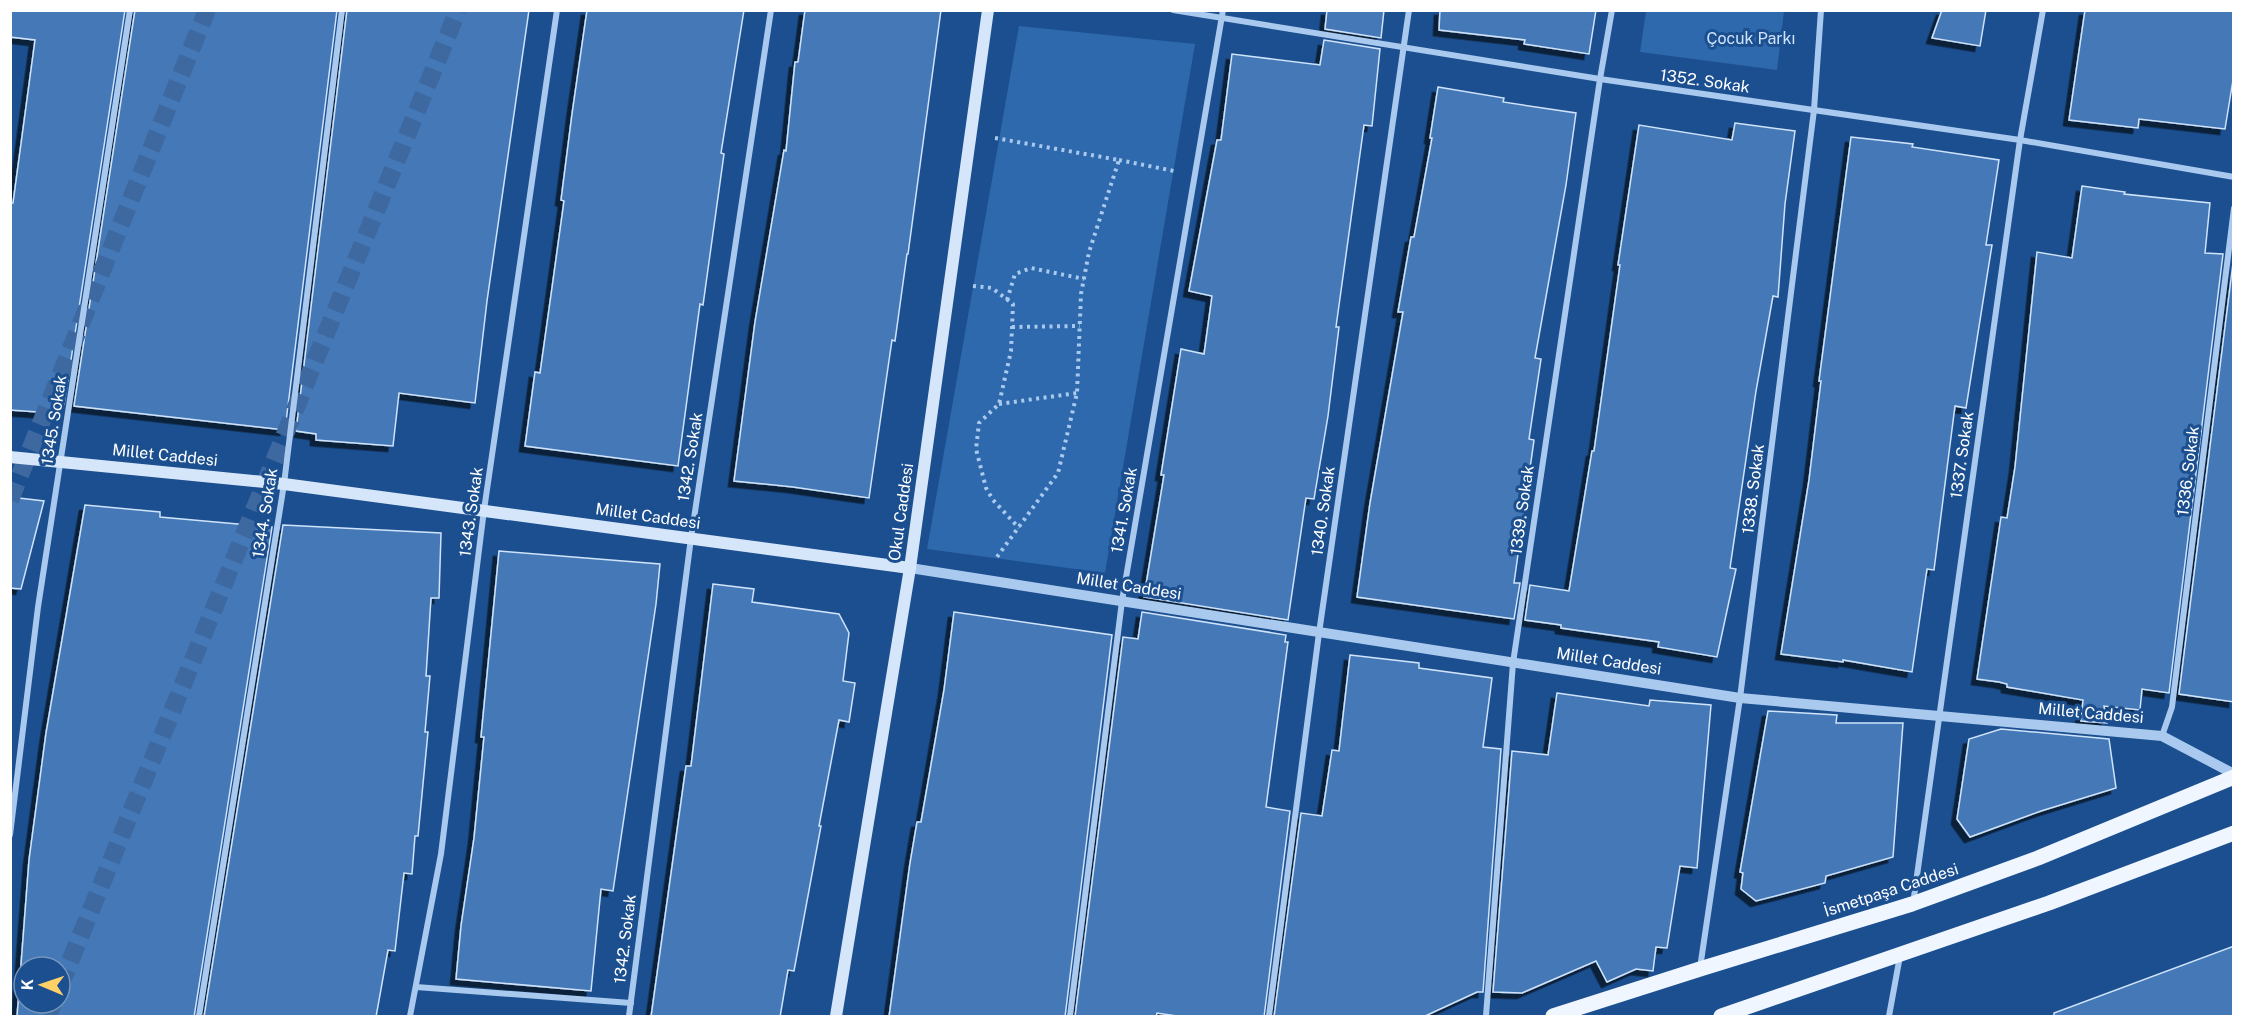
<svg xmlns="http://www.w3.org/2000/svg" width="2244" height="1027" viewBox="0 0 2244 1027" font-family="'Public Sans',sans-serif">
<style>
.green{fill:#2e69ad}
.building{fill:#4478b7;stroke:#cfe3fa;stroke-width:1.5;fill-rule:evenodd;filter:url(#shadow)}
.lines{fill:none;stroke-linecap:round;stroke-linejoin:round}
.motorway-tunnel{stroke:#3d69a0;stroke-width:18;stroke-dasharray:18 9;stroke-linecap:butt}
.path{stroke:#a9c9ee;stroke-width:4;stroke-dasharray:3 4.5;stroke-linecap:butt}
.minor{stroke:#a9c9ee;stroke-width:6}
.tertiary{stroke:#a9c9ee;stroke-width:10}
.secondary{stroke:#d6e6fa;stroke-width:12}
.primary{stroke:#f0f6ff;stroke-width:15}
.labels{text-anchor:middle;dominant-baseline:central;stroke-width:6;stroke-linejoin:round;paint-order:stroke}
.park-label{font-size:16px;fill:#cfe3fa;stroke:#1b4f8f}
.street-label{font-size:16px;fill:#fff;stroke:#1b4f8f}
</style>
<defs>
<filter id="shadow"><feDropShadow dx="-5.5" dy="5.5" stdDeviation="0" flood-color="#0009"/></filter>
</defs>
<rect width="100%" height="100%" fill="#1b4f8f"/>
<g class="green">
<path d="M1646,11h138l-7,59 -137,-18z"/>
<path d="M1019,26l176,18 -90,529 -178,-24z"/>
</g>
<g class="building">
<path d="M10,10h115l-61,395 -11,-1 -1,9 -42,-3v-207h3l22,-163 -25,-3z"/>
<path d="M135,10h202l-52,420 -211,-24z"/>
<path d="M347,10h182l-42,291 -12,102 -76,-10 -6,53 -77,-6v-6l-20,-3z"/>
<path d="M587,10h157l-23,143 3,1 -21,151 -3,-1 -22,162 -153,-20 10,-74 5,1 11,-78 13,-94 -3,-1 11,-86z"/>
<path d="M805,10h136l-33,244h-1l-12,87 -3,-1 -23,158 -76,-11 -59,-6 21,-159 29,-172 2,1 9,-89h3z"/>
<path d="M1327,10h57l-3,28 -56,-9z"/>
<path d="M1440,10h156l-7,44 -65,-10 1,-4 -86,-10z"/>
<path d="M1942,10h44l-6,36 -48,-8z"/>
<path d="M2085,10h149v64l-9,55 -86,-10 -1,9 -69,-8z"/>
<path d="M1324,40l56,9 -8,77 -8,-1 -28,202h3l-11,89 -14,83 -8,-1 -18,122 -144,-23 20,-122h-3l20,-126 23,5 8,-58 -23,-5 28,-151h4l11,-86 88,11z"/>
<path d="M1438,87l66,11 -1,4 73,11 -10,72 -31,173 6,1 -12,80 5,1 -20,143h6l-6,36 -157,-22 13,-94 33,-191h-5l13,-75h3l18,-99h-2z"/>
<path d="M1735,123l60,8 -10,73 -7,93 -5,-1 -17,95 -26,177 6,1 -19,88 -59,-10 1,-5 -98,-14v-3l-36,-5 5,-35 39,6 23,-140h2l26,-186h-2l21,-140 93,15z"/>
<path d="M1851,137l62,7 -1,3 87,13 -13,85h6l-26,163 -11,-2 -21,164 -7,-1 -15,103 -69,-12v2l-62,-8 28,-174 12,-99h-2z"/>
<path d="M2082,186l43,6 -1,2 86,9 -5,50 18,1 -54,439 -27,-4 -2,21 -36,-4 3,17 -26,-2 2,-21 -76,-13v-3l-8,-2 -22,-3 24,-162 6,1 8,-51 22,-215 35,6z"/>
<path d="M2234,255v447l-55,-8z"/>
<path d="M10,497l34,4 -23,88 -11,-1z"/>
<path d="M85,505l75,7v5l112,10 -78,490h-177l12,-157 17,-127zM24,967h36v36h-36z"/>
<path d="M283,525l158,8 -2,65h-8l-5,78h4l-5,56h3l-10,104h-3l-3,38 -8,-1 -9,78 -7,-1 -12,67h-172z"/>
<path d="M499,551l161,13 -4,40 -43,287 -12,-2 -10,102 -135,-12 5,-53 13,-88 10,-101h-3z"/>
<path d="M713,584l41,5 -2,13 87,12 10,19 -6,48 12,2 -6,39 -10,-2 -20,106h2l-27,145 -6,-1 -8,47h-129l35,-251h5z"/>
<path d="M954,612l158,23 -47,382h-176l21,-154 7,-41h4l23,-132z"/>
<path d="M1142,612l144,23 -1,7h3l-22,165 24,4 -26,206h-80l-27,-4 -1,4h-81l48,-380 15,2z"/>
<path d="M1350,655l69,8v5l73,10 -9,69 18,2 -18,243h-6l-54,25h-149l27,-204 21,3 10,-66 7,1z"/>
<path d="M1557,693l92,13 1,-6 61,5 -14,163 -17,-2 -13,82 -11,-1 -3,24 -17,-2 -29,13 -11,-21 -74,32 -29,-1 19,-241 36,4z"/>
<path d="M1768,711l69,4 -1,8h67l-10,134 -67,19 -1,7 -69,18 -15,-12 2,-16 -3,-1z"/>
<path d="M2001,729l108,10 7,49 -75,23 -71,26 -13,-18 12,-80z"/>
<path d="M2234,946v71h-180v-4z"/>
</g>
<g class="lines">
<g class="motorway-tunnel">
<path d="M10,500l197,-490"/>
<path d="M60,986l398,-976"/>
<path d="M48,1016l5,-13"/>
</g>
<g class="path">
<path d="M995,138l124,22 -30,92 -8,42 -4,99 -19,80 -61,84"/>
<path d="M1119,160l55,11"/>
<path d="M973,286l19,2 21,16 -2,47 -12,53 -20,19 -3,26 10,39 7,12 26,28"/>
<path d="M1007,300l8,-26 16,-6 53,11"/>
<path d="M1012,327l68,-1"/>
<path d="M999,404l78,-11"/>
</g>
<g class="minor">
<path d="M1173,10l427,69 420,61 214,37"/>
<path d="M2162,736l10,-29 62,-499"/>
<path d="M10,835l28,-228 92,-597"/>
<path d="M1913,904l107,-764 23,-130"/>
<path d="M1700,968l40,-270 74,-588 7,-100"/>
<path d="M416,987l215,16"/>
<path d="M199,1016l85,-532 58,-474"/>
<path d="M410,1016l31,-162 43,-344 73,-500"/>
<path d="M629,1016l62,-478 80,-528"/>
<path d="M1070,1016l52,-415 101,-591"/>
<path d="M1269,1016l50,-383 90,-623"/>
<path d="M1486,1016l27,-353 87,-584 12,-69"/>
<path d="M1889,1016l11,-60"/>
</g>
<path class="tertiary" d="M910,568l830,130 422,38 72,38"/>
<g class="secondary">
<path d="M10,457l274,27 626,84"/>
<path d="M836,1016l74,-448 78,-558"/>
</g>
<g class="primary">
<path d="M1553,1016l147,-47 212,-65 126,-46 196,-81"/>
<path d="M1721,1016l328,-113 185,-70"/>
</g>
</g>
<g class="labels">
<g class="park-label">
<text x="1751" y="38">Çocuk Parkı</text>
</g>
<g class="street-label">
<text transform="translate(1705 81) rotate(8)">1352. Sokak</text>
<text transform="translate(54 420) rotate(-81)">1345. Sokak</text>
<text transform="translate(165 455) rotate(6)">Millet Caddesi</text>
<text transform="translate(1962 455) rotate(-82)">1337. Sokak</text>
<text transform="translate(690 457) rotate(-81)">1342. Sokak</text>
<text transform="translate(2188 471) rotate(-83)">1336. Sokak</text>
<text transform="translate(1753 489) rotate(-83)">1338. Sokak</text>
<text transform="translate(1124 510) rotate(-80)">1341. Sokak</text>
<text transform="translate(1522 510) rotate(-82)">1339. Sokak</text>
<text transform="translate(1323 511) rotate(-82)">1340. Sokak</text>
<text transform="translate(471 512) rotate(-82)">1343. Sokak</text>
<text transform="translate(901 512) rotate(-82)">Okul Caddesi</text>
<text transform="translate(265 513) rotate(-81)">1344. Sokak</text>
<text transform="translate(648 516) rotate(8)">Millet Caddesi</text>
<text transform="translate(1129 586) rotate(9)">Millet Caddesi</text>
<text transform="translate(1609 661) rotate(9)">Millet Caddesi</text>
<text transform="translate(2091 713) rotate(5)">Millet Caddesi</text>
<text transform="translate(1891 890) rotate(-18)">İsmetpaşa Caddesi</text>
<text transform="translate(625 939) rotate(-83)">1342. Sokak</text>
</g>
</g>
<rect width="2244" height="1027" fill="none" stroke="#ffffff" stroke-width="24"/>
<g transform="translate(42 985) rotate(272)"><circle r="28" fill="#1b4f8f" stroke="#7695bc" stroke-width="1.5"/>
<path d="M0-4.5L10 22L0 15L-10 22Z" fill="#ffd166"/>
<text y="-9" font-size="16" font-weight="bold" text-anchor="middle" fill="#ffffff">K</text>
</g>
</svg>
